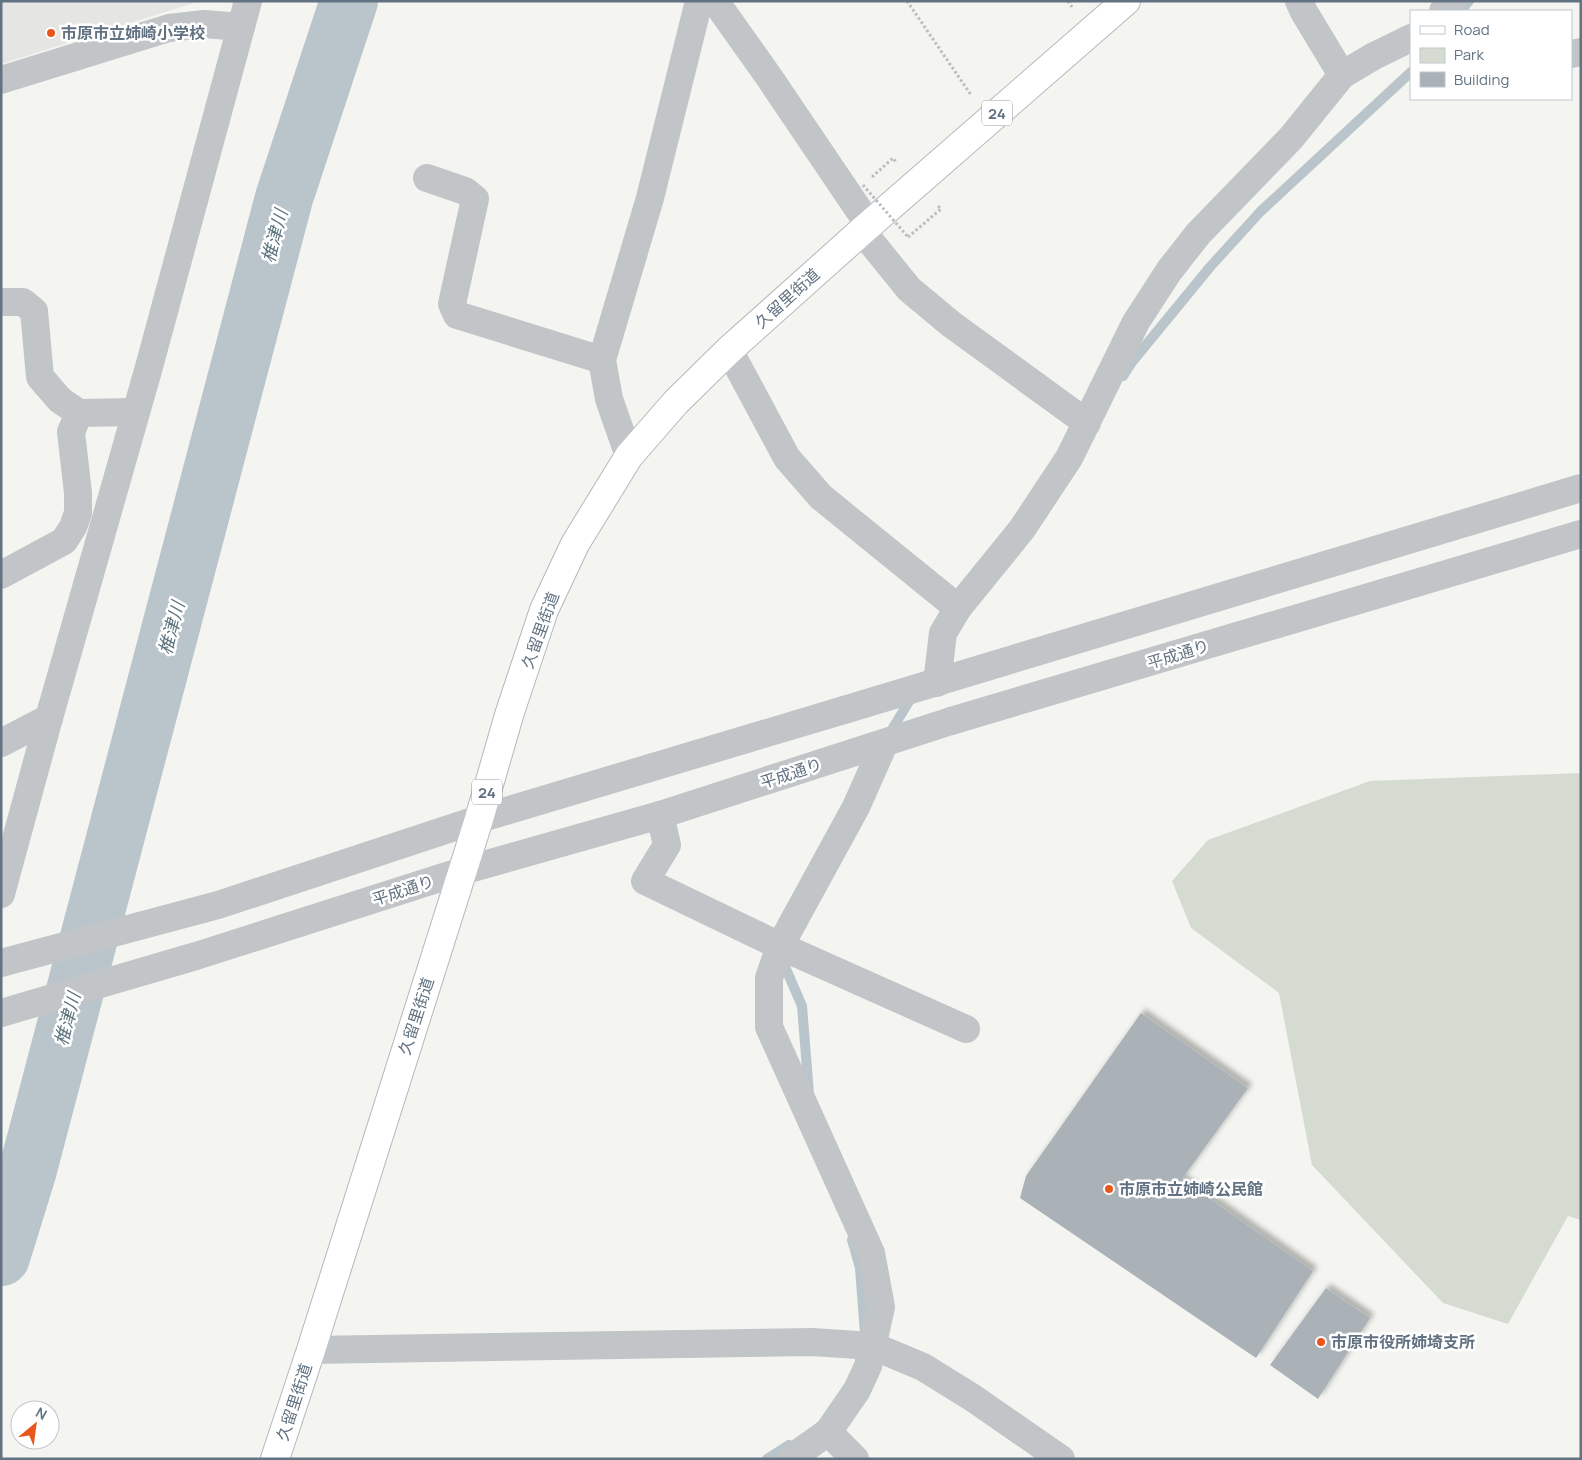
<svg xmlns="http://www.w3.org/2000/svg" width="1582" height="1460" viewBox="0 0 1582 1460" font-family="Manrope,'Noto Sans JP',sans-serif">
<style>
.built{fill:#e5e6e4}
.green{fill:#d5dbd1}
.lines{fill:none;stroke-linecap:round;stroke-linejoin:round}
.stream{stroke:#bac5cb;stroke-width:10}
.river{stroke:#bac5cb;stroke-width:58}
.building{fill:#aab1b7;filter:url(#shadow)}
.primary-casing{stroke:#b4b8bc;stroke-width:30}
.path{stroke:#bbbdbf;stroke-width:3;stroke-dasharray:2.5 2.5;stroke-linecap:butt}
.minor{stroke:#c1c5c8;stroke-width:28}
.tertiary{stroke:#c1c5c8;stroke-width:28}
.primary{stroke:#fff;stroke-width:28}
.path-bridge{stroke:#bbbdbf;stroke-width:3;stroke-dasharray:2.5 2.5;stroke-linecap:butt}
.poi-dot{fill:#e8561d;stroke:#fff;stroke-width:2}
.labels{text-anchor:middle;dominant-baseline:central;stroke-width:5;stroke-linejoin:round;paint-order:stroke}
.shield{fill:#fff;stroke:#919ca8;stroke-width:1}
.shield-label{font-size:15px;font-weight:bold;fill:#627282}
.poi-label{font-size:16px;font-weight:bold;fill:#627282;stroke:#fff;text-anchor:start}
.street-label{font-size:16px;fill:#627282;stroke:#fff}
.water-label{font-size:18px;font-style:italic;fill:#5e757f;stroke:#fff}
</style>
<defs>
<filter id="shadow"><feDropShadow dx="4.5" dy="-4.5" stdDeviation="2.5" flood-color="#0004"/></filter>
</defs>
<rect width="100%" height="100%" fill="#f4f5f0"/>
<path class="built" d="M1,1h199l-199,63z"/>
<path class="green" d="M1581,773v447l-13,-4 -60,108 -65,-21 -131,-138 -33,-172 -88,-65 -19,-47 36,-41 162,-59z"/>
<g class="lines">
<g class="stream">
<path d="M1461,11l8,-10"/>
<path d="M1123,376l9,-14 78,-95 50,-55 151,-140"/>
<path d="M888,736l25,-41"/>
<path d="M783,958l3,11 16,37 7,88"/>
<path d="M852,1240l8,28 5,66"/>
<path d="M767,1459l22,-14"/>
</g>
<path class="river" d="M1,1257l26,-84 257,-975 65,-197"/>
</g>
<g class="building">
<path d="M1141,1013l107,75 -66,91 131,92 -57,87 -236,-160 6,-22z"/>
<path d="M1326,1288l44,30 -52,81 -48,-34z"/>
</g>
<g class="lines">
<g class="primary-casing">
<path id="primary" d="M275,1459l36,-109 168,-531 31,-107 34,-102 31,-66 54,-88 47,-54 53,-52 133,-119 264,-230"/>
</g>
<g class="path">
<path d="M907,1l64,94"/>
<path d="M1068,1l4,6"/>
<path d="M872,177l21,-19 3,4"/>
<path d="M908,237l33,-28 -4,-4"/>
</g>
<g class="minor">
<path d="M715,1l54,76 100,148"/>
<path d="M1299,1l5,11 38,63"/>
<path d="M1443,11l9,-10"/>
<path d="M1571,54l10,-2"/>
<path d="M1,80l168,-52 35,-4 37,3"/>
<path d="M427,178l38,13 10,8 -23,105 5,11 145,45"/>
<path d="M862,231l47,58 42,35 136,99"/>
<path d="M1,302h22l11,9 6,66 20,23 19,13 -8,19 7,61v20l-5,14 -9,14 -63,34"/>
<path d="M729,350l58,108 34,39 137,111"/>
<path d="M79,413l56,-1"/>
<path d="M629,456l-20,-57 -7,-39 48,-162 49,-197"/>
<path d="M937,683l6,-50 15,-25 64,-79 47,-71 67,-136 33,-51 29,-37 93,-96 51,-63 32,-19 37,-18"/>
<path d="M844,710l737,-222"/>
<path d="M951,721l630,-187"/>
<path d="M1,743l48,-25"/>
<path d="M660,815l7,30 -22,36 135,65 186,83"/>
<path d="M1,894l48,-176 100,-351 99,-366"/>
<path d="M828,1432l27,27"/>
<path d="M790,1459l38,-27 29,-42 11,-24 13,-59 -10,-54 -102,-226v-49l11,-32 76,-139 28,-63"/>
</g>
<g class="tertiary">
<path d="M1,963l217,-58 261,-86 365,-109"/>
<path d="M1,1013l195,-57 266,-85 198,-56 291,-94"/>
<path d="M311,1350l501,-8 61,4 50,21 50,31 88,61"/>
</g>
<use href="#primary" class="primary"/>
<path class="path-bridge" d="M863,185l45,52"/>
</g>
<g class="poi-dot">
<circle cx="51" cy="33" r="5"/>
<circle cx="1109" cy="1189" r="5"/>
<circle cx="1321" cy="1342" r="5"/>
</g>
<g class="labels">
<g class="shield">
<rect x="982" y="100.5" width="30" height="25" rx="4"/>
<rect x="472" y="779.5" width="30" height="25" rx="4"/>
</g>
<g class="shield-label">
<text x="997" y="113">24</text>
<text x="487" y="792">24</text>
</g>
<g class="poi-label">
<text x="61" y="33">市原市立姉崎小学校</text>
<text x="1119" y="1189">市原市立姉崎公民館</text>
<text x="1331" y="1342">市原市役所姉埼支所</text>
</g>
<g class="street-label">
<text transform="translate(787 298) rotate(-42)">久留里街道</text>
<text transform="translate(540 630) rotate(-70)">久留里街道</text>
<text transform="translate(1178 654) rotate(-17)">平成通り</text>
<text transform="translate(791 773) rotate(-18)">平成通り</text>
<text transform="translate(403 890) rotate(-18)">平成通り</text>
<text transform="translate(416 1016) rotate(-72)">久留里街道</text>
<text transform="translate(294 1402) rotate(-72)">久留里街道</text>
</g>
<g class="water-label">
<text transform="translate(274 236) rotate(-75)">椎津川</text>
<text transform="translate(171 628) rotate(-75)">椎津川</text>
<text transform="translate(67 1019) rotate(-75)">椎津川</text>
</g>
</g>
<rect width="1582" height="1460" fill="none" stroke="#627282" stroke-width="5"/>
<rect x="1410" y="10" width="162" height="90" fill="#ffffff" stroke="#c0c7cd"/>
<rect x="1420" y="26" width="25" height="8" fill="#ffffff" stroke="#c0c7cd"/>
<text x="1454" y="35" font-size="15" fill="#627282">Road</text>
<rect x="1420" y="48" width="25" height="15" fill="#d5dbd1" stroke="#c0c7cd"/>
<text x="1454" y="60" font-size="15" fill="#627282">Park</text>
<rect x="1420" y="72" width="25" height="15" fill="#aab1b7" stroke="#c0c7cd"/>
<text x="1454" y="85" font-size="15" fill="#627282">Building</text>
<g transform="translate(35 1425) rotate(29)"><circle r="24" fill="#ffffff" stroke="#c0c7cd"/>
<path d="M0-4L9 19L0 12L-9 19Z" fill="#e8561d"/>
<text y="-8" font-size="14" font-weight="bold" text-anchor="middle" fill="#627282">N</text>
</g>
</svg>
